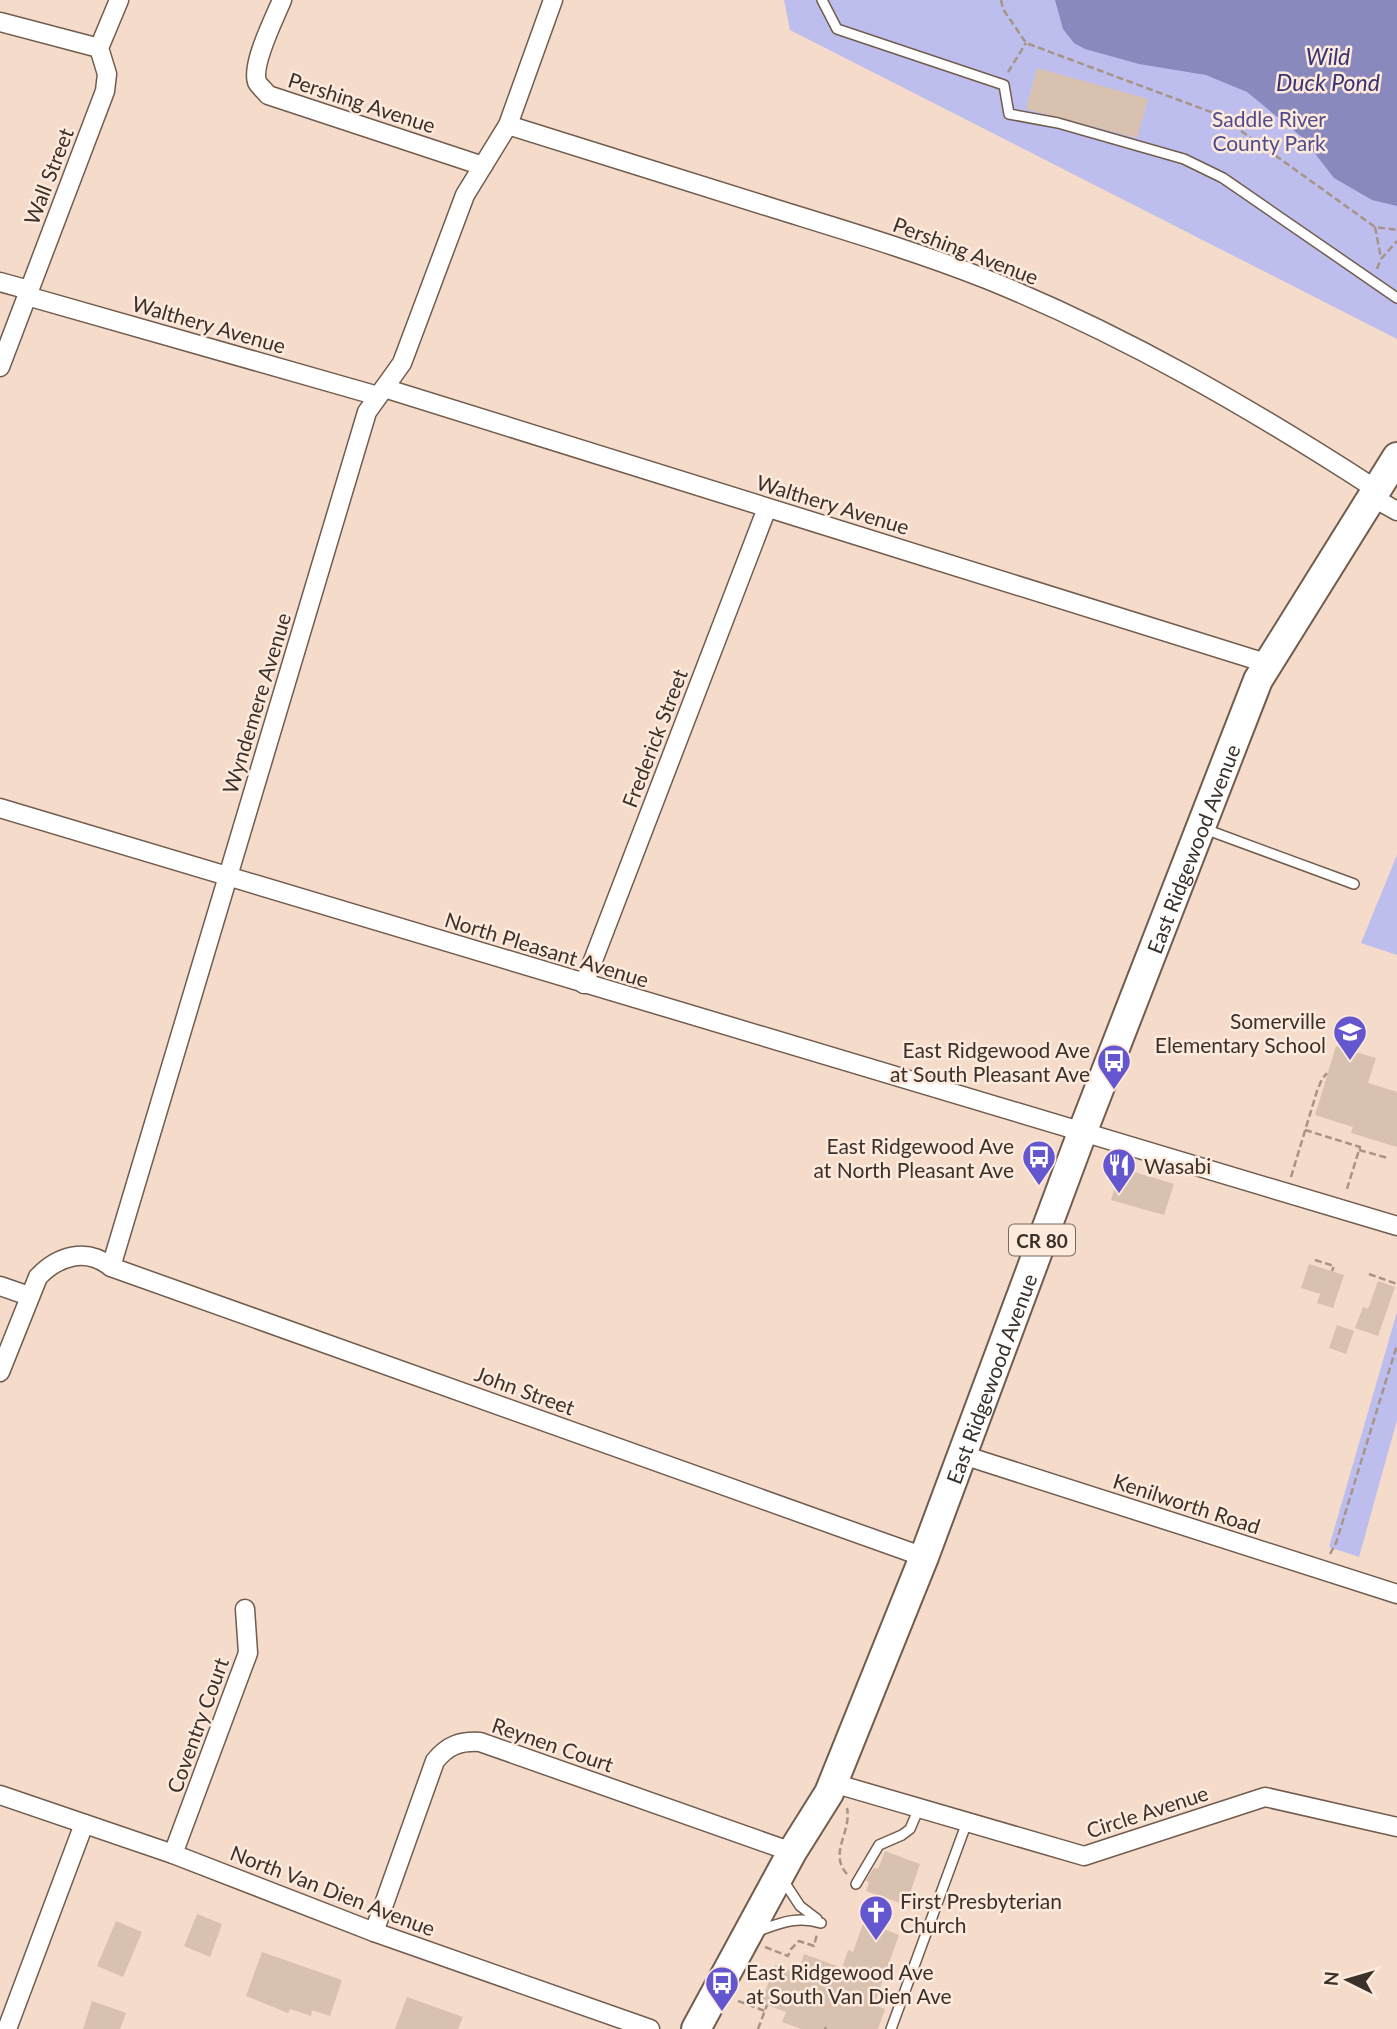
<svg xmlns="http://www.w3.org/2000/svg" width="1397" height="2029" viewBox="0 0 1397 2029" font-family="Lato,sans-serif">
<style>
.green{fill:#bdbeee}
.water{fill:#8989bd}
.building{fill:#d9c1b0}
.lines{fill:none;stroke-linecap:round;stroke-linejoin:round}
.service-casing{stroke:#715c4d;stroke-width:12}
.minor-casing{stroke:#715c4d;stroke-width:21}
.primary-casing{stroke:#715c4d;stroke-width:32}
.path{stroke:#a79487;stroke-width:2.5;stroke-dasharray:7 3.5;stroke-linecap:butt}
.service{stroke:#fff;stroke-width:9}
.minor{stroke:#fff;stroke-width:18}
.primary{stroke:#fff;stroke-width:28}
.labels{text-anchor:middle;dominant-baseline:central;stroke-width:5;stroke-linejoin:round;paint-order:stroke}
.shield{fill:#feeadc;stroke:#75685f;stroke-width:2}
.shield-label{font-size:19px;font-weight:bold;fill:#3a312a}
.street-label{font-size:21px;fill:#3a312a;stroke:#feeadc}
.park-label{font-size:21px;fill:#4f4b8d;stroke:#feeadc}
.poi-label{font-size:21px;fill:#3a312a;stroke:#feeadc;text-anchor:end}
.water-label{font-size:23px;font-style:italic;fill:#393373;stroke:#feeadc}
</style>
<rect width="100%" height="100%" fill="#f4dbca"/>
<g class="green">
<path d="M784,0h613v339l-607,-309z"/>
<path d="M1397,855v100l-36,-12z"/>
<path d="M1397,1312v108l-38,137 -30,-10z"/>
</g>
<path class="water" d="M1055,0h342v206l-25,-6 -38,-22 -31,-40 -56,-46 -41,-17 -67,-11 -54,-15 -11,-6 -11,-14z"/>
<g class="building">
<path d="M1037,68l111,31 -11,39 -111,-29z"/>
<path d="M1336,1046l40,12 -8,25 29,9v55l-46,-14 2,-6 -38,-12z"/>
<path d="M1121,1168l53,16 -10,31 -53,-15z"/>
<path d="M1309,1264l35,11 -11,33 -16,-5 3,-9 -19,-6z"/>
<path d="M1378,1281l17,6 -17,49 -23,-8 8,-21 5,2z"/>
<path d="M1337,1325l17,6 -8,23 -17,-6z"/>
<path d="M885,1851l35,13 -14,41 -40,-14 3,-8 -3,-3 8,-12 4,1z"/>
<path d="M197,1914l25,10 -12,33 -26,-11z"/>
<path d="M116,1921l26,11 -19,45 -26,-11z"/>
<path d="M864,1921l35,14 -25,70 11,4 -7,20h-77l-19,-7 4,-10 -25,-9 14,-38 23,8 6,-19 38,14 6,-18 5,2z"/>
<path d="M262,1952l80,28 -12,36 -18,-6 -1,6 -21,-7 -2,4 -42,-17z"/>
<path d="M407,1997l56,20 -5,12h-63z"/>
<path d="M92,2001l34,12 -6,16h-37z"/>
</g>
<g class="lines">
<g class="service-casing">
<g id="service">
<path d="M822,0l15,29 167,56 5,29 49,9 126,36 39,19 174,120"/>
<path d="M1202,828l152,56"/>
<path d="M783,1880l17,26 17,13"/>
<path d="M856,1884l23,-39 23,-10 8,-6 9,-21"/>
<path d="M755,1932c23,-8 42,-17 66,-9"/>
<path d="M891,2029l76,-207"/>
</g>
</g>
<g class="minor-casing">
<g id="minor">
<path d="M282,0c-7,17 -31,64 -25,82 2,4 8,9 11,13l215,71"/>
<path d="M0,22l99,26"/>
<path d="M508,125c89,28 179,56 268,84 71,22 142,43 210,70 139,56 266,130 391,211"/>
<path d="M0,282l29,8"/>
<path d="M27,296l351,100"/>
<path d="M0,367l105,-276 2,-17 -8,-26 20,-48"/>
<path d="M384,388l885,276"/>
<path d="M1372,497l25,14"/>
<path d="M0,808l1397,418"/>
<path d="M584,984l183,-476"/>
<path d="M111,1267l256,-855 35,-49 63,-168 43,-70 45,-125"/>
<path d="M0,1286l29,10"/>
<path d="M0,1372l38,-95c20,-21 48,-30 73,-10l813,290"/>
<path d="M963,1455l434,139"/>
<path d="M833,1783l251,73 181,-59 132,30"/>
<path d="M0,1795l173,59 201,78 276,97"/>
<path d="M173,1854l75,-201 -3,-44"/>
<path d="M374,1932l61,-171c13,-16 25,-20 45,-19l312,110"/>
<path d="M7,2029l77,-205"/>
</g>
</g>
<g class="primary-casing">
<g id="primary">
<path id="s1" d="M696,2029l96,-177 37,-59 95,-236 158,-424 176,-453 139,-223"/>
</g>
</g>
<g class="path">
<path d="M1001,0l2,9 23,34 193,72 156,112 22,3"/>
<path d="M1008,72l18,-29"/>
<path d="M1375,227l6,31"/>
<path d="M1377,269l4,-10 16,-18"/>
<path d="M1305,1130l55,17 -14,45"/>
<path d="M1359,1150l29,8"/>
<path d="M1291,1177l26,-86 5,-12 5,-6"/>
<path d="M1315,1260l19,6 -2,5"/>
<path d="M1369,1274l28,10"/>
<path d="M1330,1554l6,-11 61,-198"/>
<path d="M847,1874c-19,-21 5,-42 0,-66"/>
<path d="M765,1947l23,9 3,-7 8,-8 15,5 3,-12"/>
<path d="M738,2001l27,10"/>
<path d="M758,2029l9,-24"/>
<path d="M825,2029l1,-2"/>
</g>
<use href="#service" class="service"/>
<use href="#minor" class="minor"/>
<use href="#primary" class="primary"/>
</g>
<defs>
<g id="school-pin" transform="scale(1.75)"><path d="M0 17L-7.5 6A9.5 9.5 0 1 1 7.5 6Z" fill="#6456cf" stroke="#feeadc"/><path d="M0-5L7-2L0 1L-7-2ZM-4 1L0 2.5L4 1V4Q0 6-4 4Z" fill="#fff"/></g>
<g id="bus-pin" transform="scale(1.75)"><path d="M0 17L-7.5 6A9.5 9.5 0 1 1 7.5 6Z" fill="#6456cf" stroke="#feeadc"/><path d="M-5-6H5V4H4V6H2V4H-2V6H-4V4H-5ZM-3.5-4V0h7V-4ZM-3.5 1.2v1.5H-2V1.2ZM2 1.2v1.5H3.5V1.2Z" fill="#fff"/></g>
<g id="restaurant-pin" transform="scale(1.75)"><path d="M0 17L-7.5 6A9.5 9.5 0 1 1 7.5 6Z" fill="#6456cf" stroke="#feeadc"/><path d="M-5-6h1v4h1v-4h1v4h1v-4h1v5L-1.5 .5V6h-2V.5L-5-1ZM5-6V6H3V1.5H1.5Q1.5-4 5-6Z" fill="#fff"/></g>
<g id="church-pin" transform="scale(1.75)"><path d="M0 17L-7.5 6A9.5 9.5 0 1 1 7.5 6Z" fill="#6456cf" stroke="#feeadc"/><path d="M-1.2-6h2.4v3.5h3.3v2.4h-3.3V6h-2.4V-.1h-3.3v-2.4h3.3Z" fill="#fff"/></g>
</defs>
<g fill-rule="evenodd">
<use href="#school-pin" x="1350" y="1032"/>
<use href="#bus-pin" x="1114" y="1061"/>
<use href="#bus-pin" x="1039" y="1157"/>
<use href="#restaurant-pin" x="1119" y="1165"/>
<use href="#church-pin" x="876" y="1912"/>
<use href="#bus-pin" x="722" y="1983"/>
</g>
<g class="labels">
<rect class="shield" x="1009" y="1224.5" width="66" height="31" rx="5"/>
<g class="shield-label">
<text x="1042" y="1240">CR 80</text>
</g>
<g class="street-label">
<text transform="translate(362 102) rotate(18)">Pershing Avenue</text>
<text transform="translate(48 176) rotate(-69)">Wall Street</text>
<text transform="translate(966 250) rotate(21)">Pershing Avenue</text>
<text transform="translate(209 324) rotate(16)">Walthery Avenue</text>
<text transform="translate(833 504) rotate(17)">Walthery Avenue</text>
<text transform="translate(256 703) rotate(-73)">Wyndemere Avenue</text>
<text transform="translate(654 738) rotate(-69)">Frederick Street</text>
<text stroke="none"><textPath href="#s1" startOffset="1283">East Ridgewood Avenue</textPath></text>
<text transform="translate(547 949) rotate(17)">North Pleasant Avenue</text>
<text stroke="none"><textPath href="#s1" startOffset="716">East Ridgewood Avenue</textPath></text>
<text transform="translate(525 1390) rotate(20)">John Street</text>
<text transform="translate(1187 1503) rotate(18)">Kenilworth Road</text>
<text transform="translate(197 1725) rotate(-70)">Coventry Court</text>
<text transform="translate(553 1744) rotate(19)">Reynen Court</text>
<text transform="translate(1147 1811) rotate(-18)">Circle Avenue</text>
<text transform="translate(333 1890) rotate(21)">North Van Dien Avenue</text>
</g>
<g class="park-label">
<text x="1269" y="118">Saddle River<tspan x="1269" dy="24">County Park</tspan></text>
</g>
<g class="poi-label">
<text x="1326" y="1020">Somerville<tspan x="1326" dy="24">Elementary School</tspan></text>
<text x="1090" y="1049">East Ridgewood Ave<tspan x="1090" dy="24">at South Pleasant Ave</tspan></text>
<text x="1014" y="1145">East Ridgewood Ave<tspan x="1014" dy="24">at North Pleasant Ave</tspan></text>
<text x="1144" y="1165" text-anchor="start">Wasabi</text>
<text x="900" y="1900" text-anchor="start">First Presbyterian<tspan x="900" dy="24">Church</tspan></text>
<text x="746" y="1971" text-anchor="start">East Ridgewood Ave<tspan x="746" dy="24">at South Van Dien Ave</tspan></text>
</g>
<g class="water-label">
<text x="1328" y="56">Wild<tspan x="1328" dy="26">Duck Pond</tspan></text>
</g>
</g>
<g transform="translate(1348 1980) rotate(275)" stroke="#feeadc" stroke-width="5" paint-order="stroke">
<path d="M0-5L12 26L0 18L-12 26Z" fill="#3a312a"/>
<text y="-10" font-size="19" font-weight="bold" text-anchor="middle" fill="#3a312a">N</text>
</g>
</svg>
